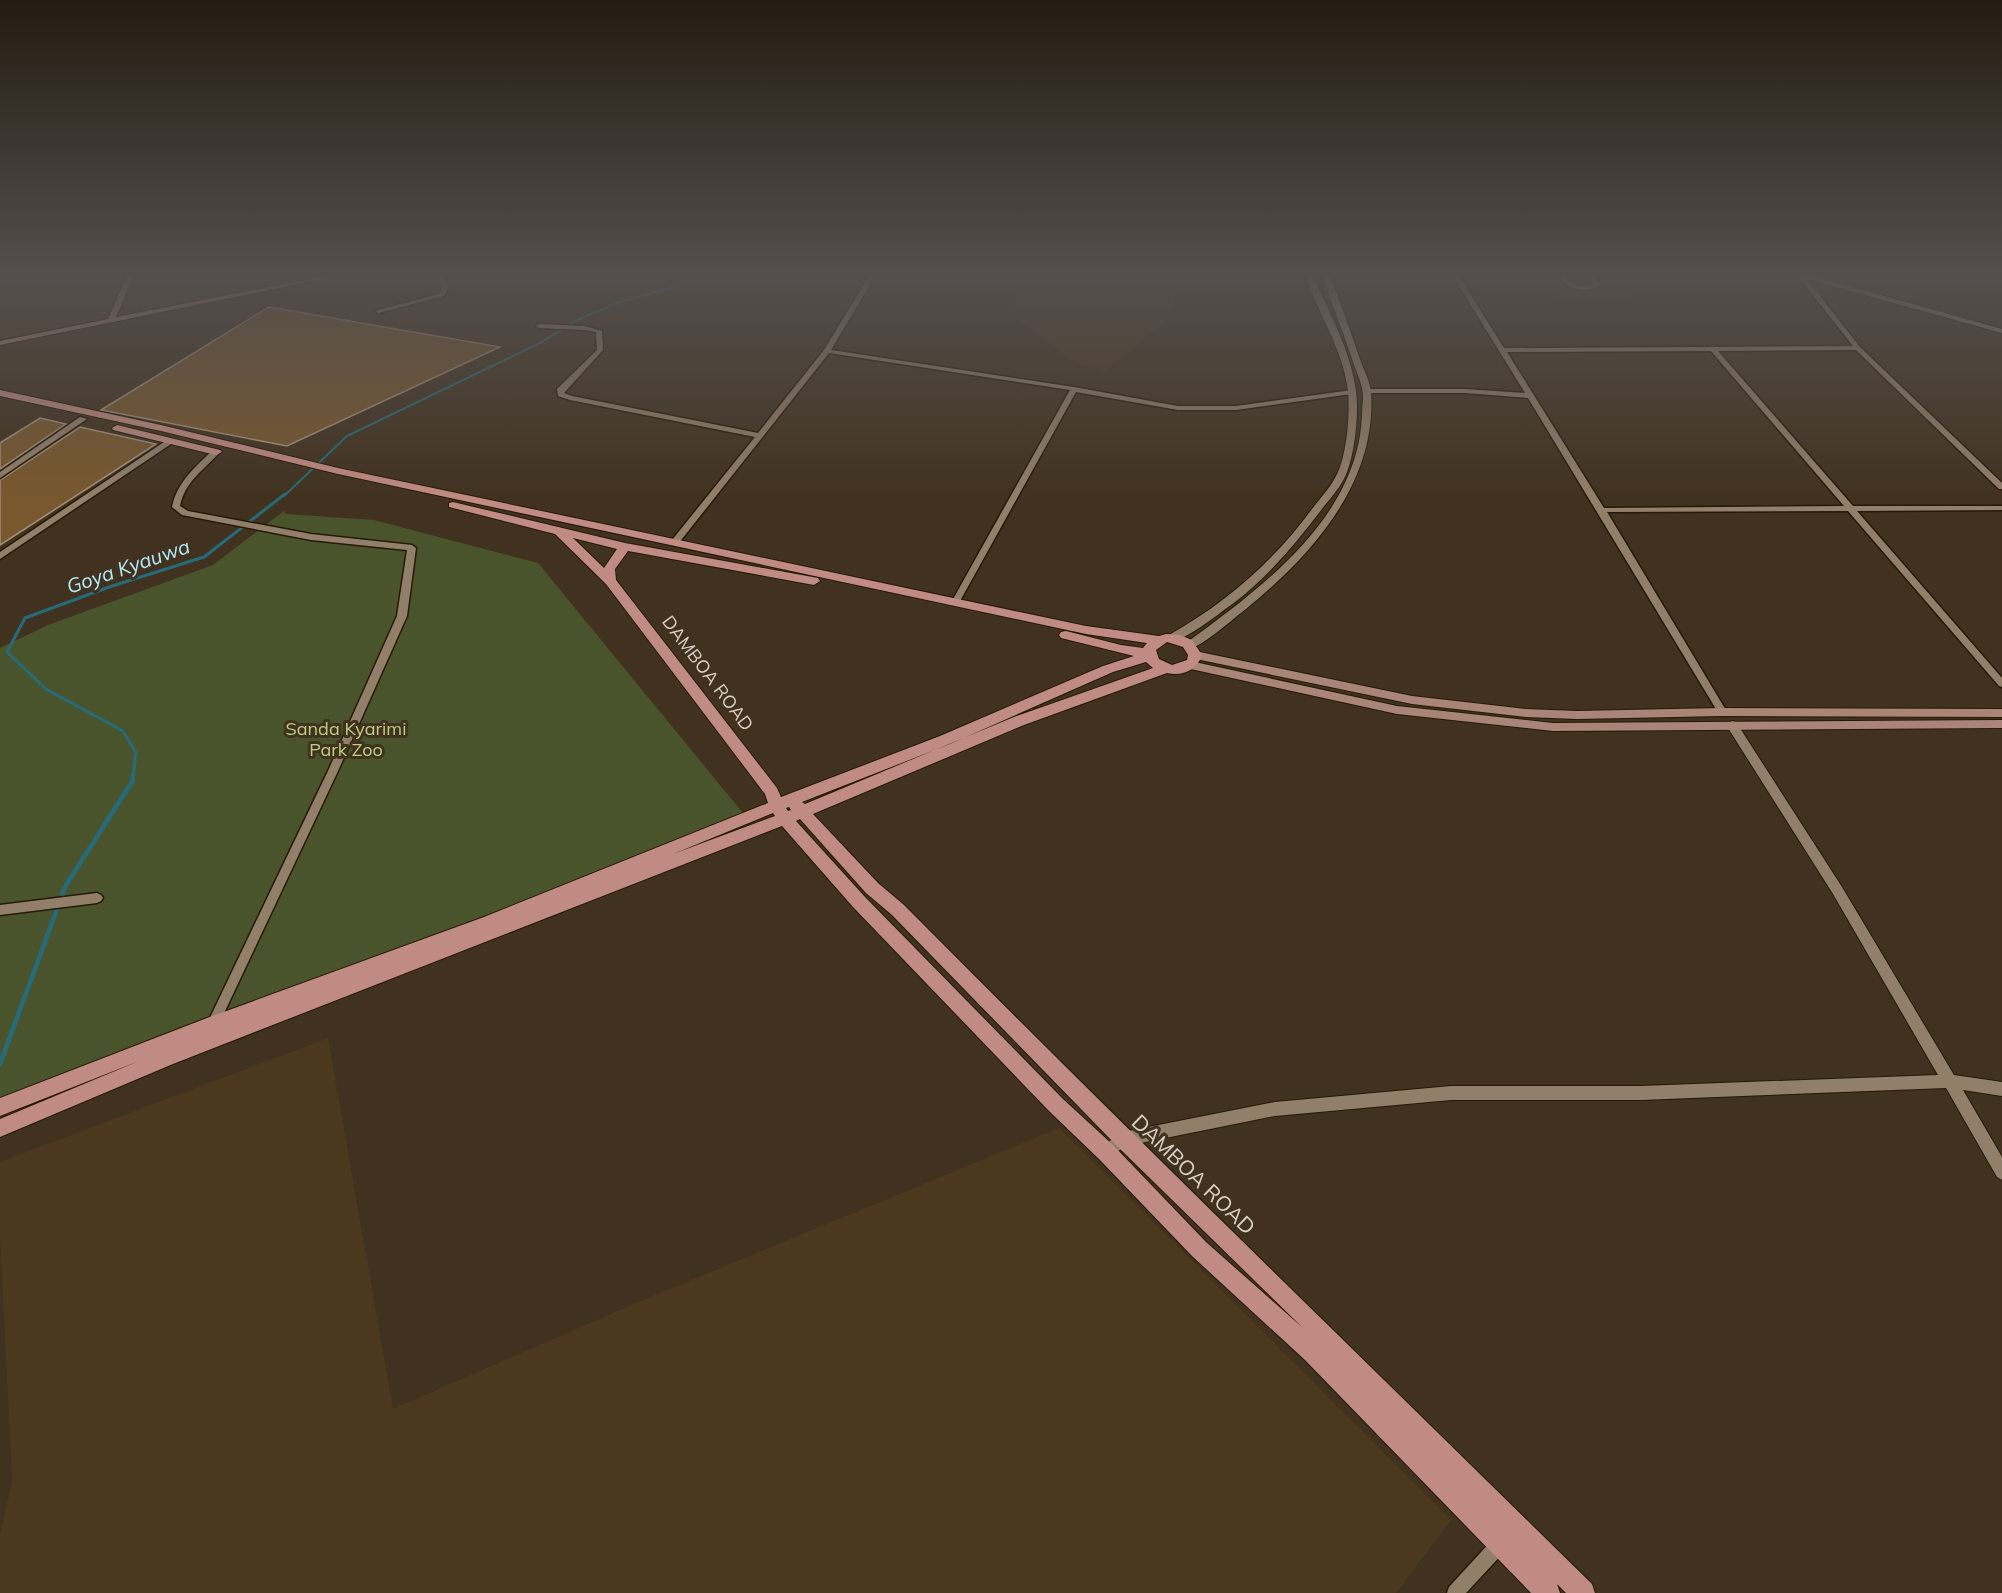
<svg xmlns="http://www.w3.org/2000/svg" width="2002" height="1593" viewBox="0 0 2002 1593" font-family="Mulish,sans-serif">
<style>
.built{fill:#4b381f}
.green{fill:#4a542c}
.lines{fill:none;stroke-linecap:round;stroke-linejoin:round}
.stream-far2{stroke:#266b7a;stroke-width:2}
.stream-far1{stroke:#266b7a;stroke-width:3}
.stream{stroke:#266b7a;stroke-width:4.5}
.building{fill:#78582e;stroke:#a3907b;stroke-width:1.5}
.minor-casing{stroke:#271907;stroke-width:3}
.tertiary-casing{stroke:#271907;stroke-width:2}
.secondary-casing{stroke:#271907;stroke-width:2}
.primary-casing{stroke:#271907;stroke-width:2}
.minor{fill:#917f6a;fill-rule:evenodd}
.tertiary{fill:#917f6a;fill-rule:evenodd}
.secondary{fill:#a88576;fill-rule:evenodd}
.primary{fill:#c08b82;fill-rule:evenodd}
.labels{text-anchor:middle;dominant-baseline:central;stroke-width:6;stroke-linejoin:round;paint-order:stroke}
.street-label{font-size:18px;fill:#dad1c5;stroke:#41321f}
.park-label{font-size:18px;fill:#bbce82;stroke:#41321f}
.water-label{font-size:20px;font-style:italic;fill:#b1eaf9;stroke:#41321f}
.near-street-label{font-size:21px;fill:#dad1c5;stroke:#41321f}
</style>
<rect width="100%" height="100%" fill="#41321f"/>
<g class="built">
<path d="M0,276h321l-321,63z"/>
<path d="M1024,276h157l-13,43 -63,53 -28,-8 -65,-49z"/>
<path d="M1542,276h72l19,24h-73z"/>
<path d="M1814,276h109l-17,27z"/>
<path d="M328,1038l65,371 250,-109 416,-172 392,392 -55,73h-1396v-58l12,-54 -12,-246v-73z"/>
</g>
<path class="green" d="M284,511l1,3 89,6 164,43 209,255 -747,286v-456l48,-23 165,-60z"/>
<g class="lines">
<path class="stream-far2" d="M284,496l63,-60 195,-94 35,-22 43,-18 92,-26"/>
<path class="stream-far1" d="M133,776l3,-23 -13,-22 -77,-42 -39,-37 18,-34 84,-31 95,-30 81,-63"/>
<path class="stream" d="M0,1064l66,-179 66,-103 1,-7"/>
</g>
<g class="building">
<path d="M269,307l231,40 -213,99 -186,-36z"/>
<path d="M40,418l26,6 -66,45v-26z"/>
<path d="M80,427l76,17 -156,101v-65z"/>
</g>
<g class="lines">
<g class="minor-casing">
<g id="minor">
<path d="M438,276h6l4,12 -4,8 -66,17 -3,-2 64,-17 3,-6z"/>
<path d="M869,276h6l-44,74 243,37 104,19h58l116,-16 4,2 -4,2 -116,16h-58l-102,-18 -116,209 -4,3 -4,-3 118,-211 -241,-37 -151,191 -3,1 -4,-3 1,-2 83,-103 -185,-37 -12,-4 -1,-7 40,-39 -1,-18 -12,-2 -45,-2 -3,-2 3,-2 45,2 18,5 1,19 -39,43 8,3 186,37 66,-83z"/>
<path d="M1453,276h6l45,72 349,-2 -55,-70h6l56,71 142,136v6h-3l-143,-139 -138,1 135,155h149v4l-145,1 145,167v9l-3,-1 -151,-175 -241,1 120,200 -2,2h-6l-191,-316 -63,-5h-98l-4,-2 4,-2h98l60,4zM1711,351l133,155 -240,2 -97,-156z"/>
<path d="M1558,276h6c9,11 15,10 29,9l-3,-9h6l4,10c-16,8 -31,4 -42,-10z"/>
<path d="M80,417l7,2 -87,59v-6z"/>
<path d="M167,440l7,2 -174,117v-7z"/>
<path d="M213,450h6l1,2c-16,18 -35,29 -40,54l8,5 123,23 101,11 4,3 -9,68 -69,155 -121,257 -4,2 -4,-2 -2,-4 121,-253 69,-155 10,-66 -96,-10 -129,-25 -10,-8c5,-25 23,-40 41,-57z"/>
<path d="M97,893l4,2 2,3 -2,3 -4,2 -97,12v-10z"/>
<path d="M1500,1536l6,2 2,6 -2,6 -40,43h-19l2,-6 45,-49z"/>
</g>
</g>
<g class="tertiary-casing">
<g id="tertiary">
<path d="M1306,276h7c16,36 38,75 43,115 3,22 -1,60 -9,81 -5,14 -16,25 -25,37 -26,34 -53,67 -87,93 -13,9 -51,41 -66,39l-1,-3 1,-3c57,-32 104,-73 143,-126 9,-12 20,-23 26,-37 9,-20 12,-59 10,-81 -5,-42 -30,-77 -42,-115z"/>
<path d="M1323,276h7c11,28 21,57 31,86 4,10 9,20 10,30 6,91 -59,163 -125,217 -11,8 -48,42 -60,40l-1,-3 1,-3c75,-55 172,-125 176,-228 0,-8 2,-18 0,-27 -2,-9 -6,-17 -9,-26 -9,-29 -22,-58 -30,-86z"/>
<path d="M1803,276h10l189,53v4l-199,-55z"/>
<path d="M1732,721l4,1 106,165 112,188 48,7v14l-39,-6 39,67v23l-5,-3 -51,-89 -305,12h-190l-176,16 -149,30 -20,13 -5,-2 -3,-5 3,-5 22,-15 152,-30 176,-16h190l297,-11 -105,-181 -105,-166 -2,-3z"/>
</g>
</g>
<g class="secondary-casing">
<g id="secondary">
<path d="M127,276h7l-18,41 209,-41h13l-338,69v-4l108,-22z"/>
<path d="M1195,651l217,45 114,13 51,2 145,-3 280,1v8l-280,-1 -145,3 -51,-2 -114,-13 -221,-46 -1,-3 1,-3z"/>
<path d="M1190,661l207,45 156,17 449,-3v8l-449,3 -156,-17 -211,-46 -1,-3z"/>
</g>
</g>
<g class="primary-casing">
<g id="primary">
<path d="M0,390l161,35 177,43 748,158 73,10 7,-2 14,1 12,5 10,15c-5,15 -20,22 -35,18l-143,52 -211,89 65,69 26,22c227,229 458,453 688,679l3,9h-29l-87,-87 78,78 3,9h-29l-226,-233 -113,-104 -93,-97 -50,-48 -196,-204 -71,-81 -609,238 -173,73v-18l139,-58 -139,55v-18l207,-80 277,-101 284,-114 -3,-9 -159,-210 -51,-50 -106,-27v-4l4,-1 172,41 193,35 2,3 -6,4 -186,-34 -13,18 1,11 161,208 4,9 159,-61 163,-70 31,-10 -73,-18 -2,-3 2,-3 5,-1 55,14 22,3 4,-5 -61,-9 -748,-160 -177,-43 -161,-35zM573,538l44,11 -13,19zM1167,642l16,5 5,8 -1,5 -15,5 -13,-6 -3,-9zM1146,662l7,6 -139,49 -209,87 -3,-2 148,-58 163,-72zM789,807l2,3 -3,1 -2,-3zM773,813l2,3 -102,38zM800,819l66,74 26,22 224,230 187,183 -97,-86 -93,-97 -50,-46 -198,-202 -69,-76z"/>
<path d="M117,425l103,25 2,2 -6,3 -103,-25 -1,-2z"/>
</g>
</g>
<use href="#minor" class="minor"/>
<use href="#tertiary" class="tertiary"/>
<use href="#secondary" class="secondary"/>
<use href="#primary" class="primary"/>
</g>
<linearGradient id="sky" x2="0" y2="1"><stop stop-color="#241c11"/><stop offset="0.55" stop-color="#544f4d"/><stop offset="1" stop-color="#544f4d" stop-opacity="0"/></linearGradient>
<rect width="2002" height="499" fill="url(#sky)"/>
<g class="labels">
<g class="street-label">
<text transform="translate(708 673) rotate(53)">DAMBOA ROAD</text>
</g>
<g class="park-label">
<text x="346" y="728">Sanda Kyarimi<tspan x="346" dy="21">Park Zoo</tspan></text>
</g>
<g class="water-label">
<text transform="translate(128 566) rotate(-19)">Goya Kyauwa</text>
</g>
<g class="near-street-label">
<text transform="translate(1194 1174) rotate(44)">DAMBOA ROAD</text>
</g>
</g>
</svg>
